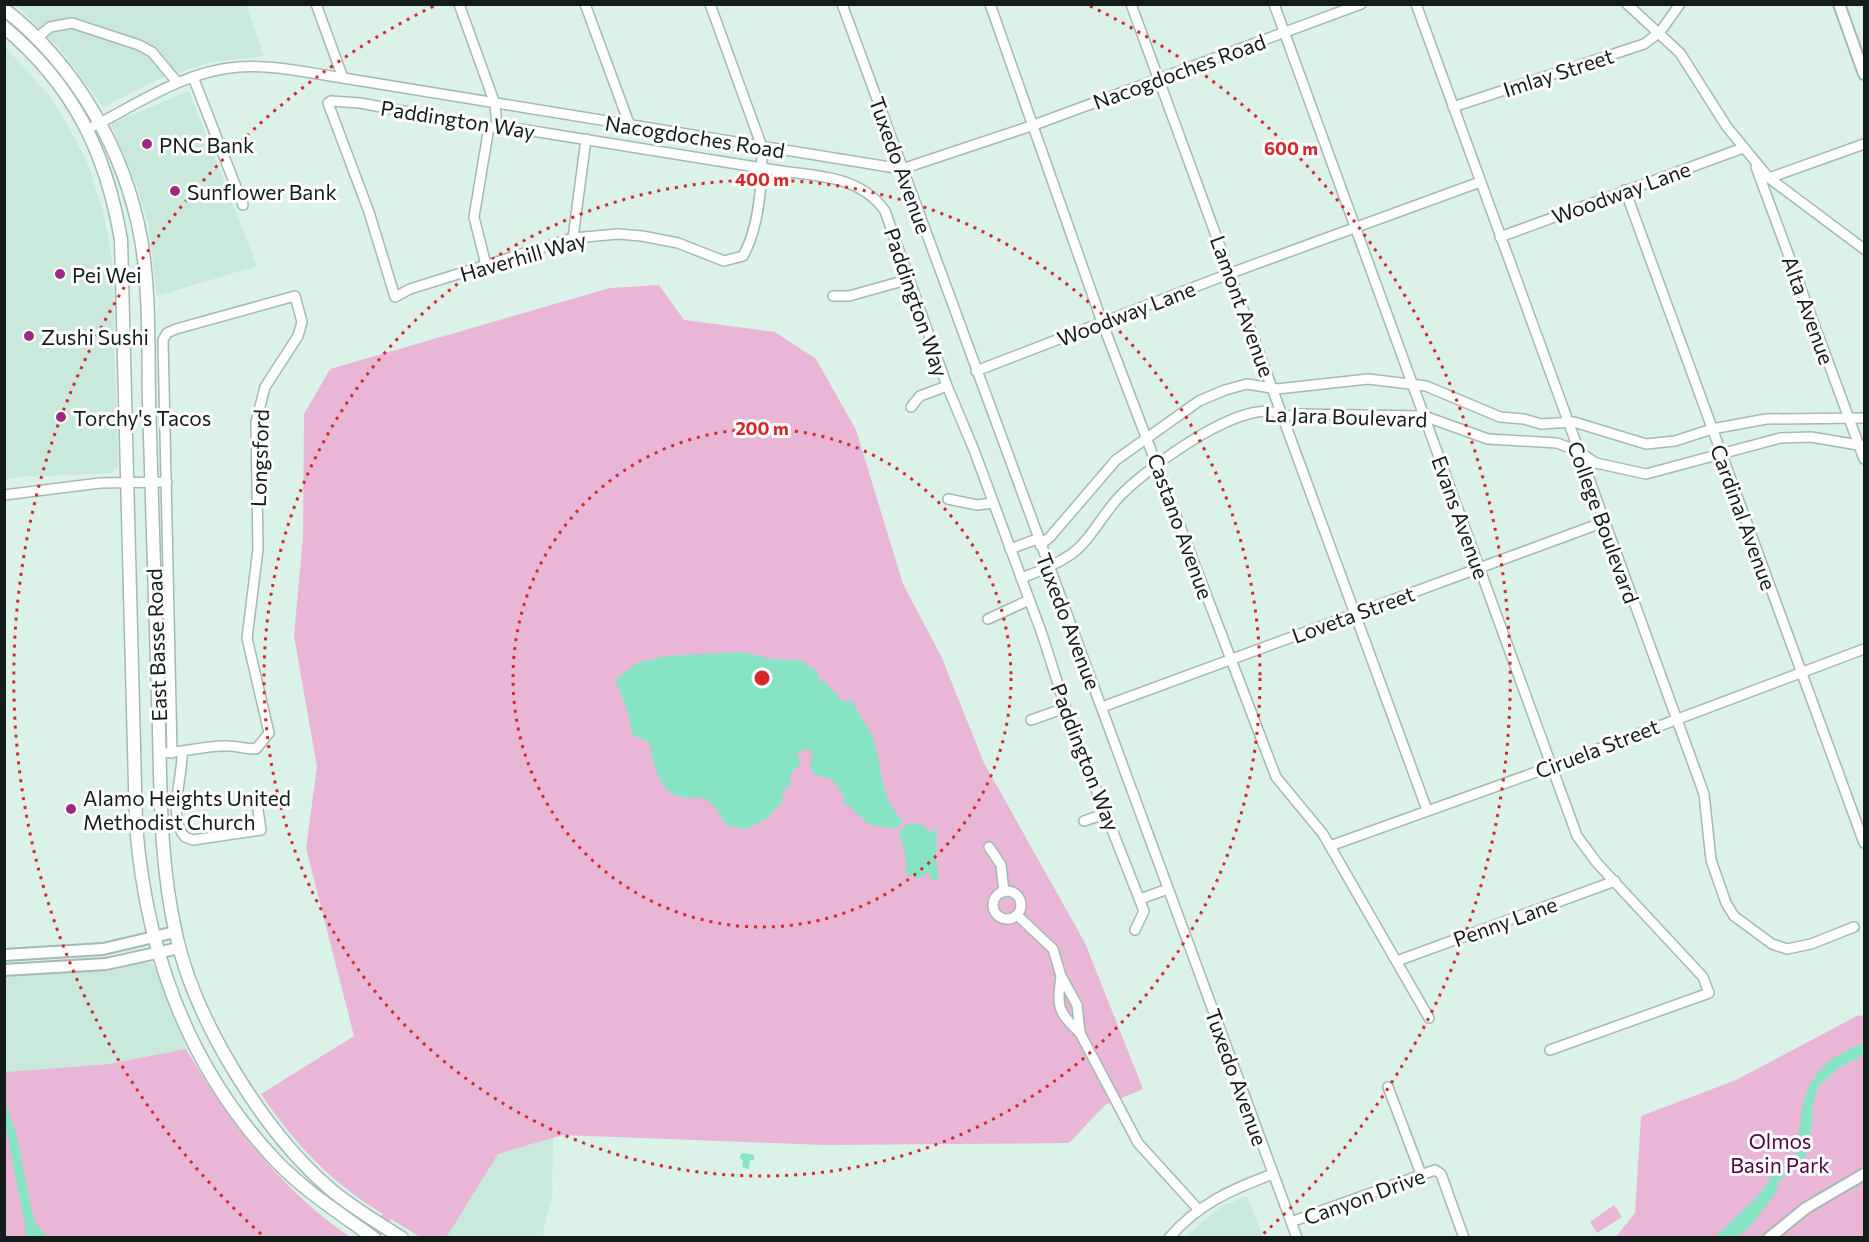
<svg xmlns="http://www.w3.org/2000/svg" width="1869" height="1242" viewBox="0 0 1869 1242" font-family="Commissioner,sans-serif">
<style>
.built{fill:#c9e9dc}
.green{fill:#e9b6d7}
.water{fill:#86e3c3}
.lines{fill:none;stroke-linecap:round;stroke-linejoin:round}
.minor-casing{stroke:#a3b9b1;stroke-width:12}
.tertiary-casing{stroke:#a3b9b1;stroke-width:14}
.secondary-casing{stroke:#a3b9b1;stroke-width:15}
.minor{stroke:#fff;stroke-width:9}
.tertiary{stroke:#fff;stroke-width:10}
.secondary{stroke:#fff;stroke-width:12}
.ring{fill:none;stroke:#d62828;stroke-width:3;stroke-dasharray:3 6}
.poi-dot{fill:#9f2881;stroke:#fff;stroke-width:2}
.labels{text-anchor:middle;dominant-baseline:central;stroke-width:6;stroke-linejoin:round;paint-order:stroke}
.street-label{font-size:21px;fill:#131c18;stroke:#fff}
.poi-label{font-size:21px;fill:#131c18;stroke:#fff;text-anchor:start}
.park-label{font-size:21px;fill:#51003f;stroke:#fff}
.centre{fill:#d62828;stroke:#fff;stroke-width:3}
.ring-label{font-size:18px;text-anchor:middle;font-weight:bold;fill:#d62828;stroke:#fff;stroke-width:6;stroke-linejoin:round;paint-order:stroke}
</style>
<rect width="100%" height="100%" fill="#dbf2e9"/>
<g class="built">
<path d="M16,5h230l18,51 -52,6 -48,15 -61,30 -42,-57z"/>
<path d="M5,47l45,49 18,30 19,36 16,50 9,47 6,206 -6,8 -95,4 -12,3z"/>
<path d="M189,91l68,175 -100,30 -9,-73 -11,-36 -26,-63z"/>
<path d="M143,962l10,2 33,85 -65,14 -116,9v-95l109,-7z"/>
<path d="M553,1138l-1,61 -8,27 -1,10 4,1 -101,1 52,-84z"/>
<path d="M1247,1196l16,41h-78l37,-31z"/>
</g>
<g class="green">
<path d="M659,285l25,35 91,12 41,27 40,71 47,154 38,72 43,107 101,180 58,146 -38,16 -36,38 -245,2 -261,-10 -65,19 -52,84 -26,-1 -29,-18 -11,18h-12l15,-23c-54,-33 -87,-69 -122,-120l93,-58 -48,-188 11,-81 -23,-131 9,-99 1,-123 26,-45 280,-81z"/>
<path d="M1864,1015v222l-249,1 20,-25 6,-97 95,-36 121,-64z"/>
<path d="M186,1049c43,73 94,140 164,188l-345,1v-166l104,-8z"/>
<path d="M1614,1205l8,12 -25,16 -7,-11z"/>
</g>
<g class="water">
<path d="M741,652l30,7 29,1 17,11 2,9 5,1 18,20h11c4,13 13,21 18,33 14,32 5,60 32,87l-7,8 -26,-4 -20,-18 -7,-3 1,-7 -11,-17 -19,-6 -4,-9 2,-12 -3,-4 -12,3 3,12 -10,10v12l-7,5 -1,12 -16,16 -20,10 -20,-4c-6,-9 -11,-21 -21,-26 -7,-3 -16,0 -24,-2 -23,-5 -28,-35 -32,-55l-17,-7 -5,-26 -12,-29 22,-17 29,-7z"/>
<path d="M906,824h16l7,8 8,-3 -1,29 3,23 -7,-1 -2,-6 -4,-1 -8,6 -12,-6v-14l-7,-26z"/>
<path d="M1864,1043v12l-26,13 -20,19 -5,17 -3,42 -8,16 -23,19 -3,12 -28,36 -11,8h-22l40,-38 24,-32 18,-14c5,-58 8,-88 67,-110z"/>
<path d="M5,1101l11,32 16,78 4,13 11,13h-20l-22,-114z"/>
<path d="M743,1153l11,2v5h-4l-1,9 -7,-2 1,-7 -3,-1v-4z"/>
</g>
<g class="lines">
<g class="minor-casing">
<g id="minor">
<path d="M316,4l27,74"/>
<path d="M459,4l36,100 2,23"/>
<path d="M585,4l45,122"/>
<path d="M710,4l52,143c0,34 -2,79 -19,109l-19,5 -46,-18 -36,-7 -24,-2 -45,4 -163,51 -15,8 -26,-85 -41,-109 3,-2 29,2 129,24 25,1 248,40c44,9 95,3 123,43l62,175 27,64 68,184 30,94 72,183 -9,19"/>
<path d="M842,4l455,1234"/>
<path d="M990,4l112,318 174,455 47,57 106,184"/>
<path d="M1131,4l296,806"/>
<path d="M1274,4l303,832 20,27 106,114 6,16 -159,57"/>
<path d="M1416,4l288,790 7,66 15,43 8,13 38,28 15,5 24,-5 43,-17"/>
<path d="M1627,4l53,49 47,74 42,51 95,71"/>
<path d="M37,38l13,-11 22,-4 67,22 13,7 25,30"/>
<path d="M193,77l50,128"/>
<path d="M1453,107l191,-63 16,-12 20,-28"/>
<path d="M94,126c45,-23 91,-55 144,-59 34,-3 71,6 105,11l559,91 132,-44 327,-121"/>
<path d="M1756,167l108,292"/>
<path d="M1769,178l95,-34"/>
<path d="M1625,190l239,653"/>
<path d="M1500,237l243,-89"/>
<path d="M573,238l13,-99"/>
<path d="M486,265l-12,-48 15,-90"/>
<path d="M833,296h16l61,-17"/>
<path d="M976,371l255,-98 249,-91"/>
<path d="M911,407l9,-11 27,-10"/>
<path d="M4,495l96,-12 67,-1"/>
<path d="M948,499l29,6 16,-2"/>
<path d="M1040,545l10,-8 66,-77 83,-59 26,-11 22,-6 30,5 91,-10 58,7 74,31 24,2 17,5 33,-2 72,22 29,-3 37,-12 54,-10 98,-1"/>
<path d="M1010,549l27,-10"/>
<path d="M1021,578c17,-6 34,-13 49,-23 22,-15 34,-45 54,-63 24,-24 127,-102 160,-75l13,-3 127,2 64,23 69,4 21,8 18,12 50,11 134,-36 31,-1 53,9"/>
<path d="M988,619l41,-19"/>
<path d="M1102,707l502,-185"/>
<path d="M1031,720l34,-12"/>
<path d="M182,752c1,26 -15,65 3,85l8,3 68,-10 -3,-20"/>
<path d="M160,753c23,0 45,-8 67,-7 10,0 19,3 29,3l13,-16 -22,-95 11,-89 -2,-127 9,-35 33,-51 4,-14 -7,-26 -119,33 -9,4 -4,7 9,413"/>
<path d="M1084,821l23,-8"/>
<path d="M1330,846l223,-80 311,-117"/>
<path d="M989,847l12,18 3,27"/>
<circle cx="1007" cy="905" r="14"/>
<path d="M1140,899l28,-10"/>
<path d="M1017,915l36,34 8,27 16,29 3,28c-23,-22 -23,-26 -19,-57"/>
<path d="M1397,961l218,-80"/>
<path d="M1080,1033l58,110 60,66"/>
<path d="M1388,1087l33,87"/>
<path d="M1291,1222l144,-52 6,4 23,64"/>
<path d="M1169,1238c29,-34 63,-49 104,-64"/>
</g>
</g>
<g class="tertiary-casing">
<g id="tertiary">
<path d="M1839,4l25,70"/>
<path d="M4,955l99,-6 72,-17"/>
<path d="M4,970l102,-6 73,-16"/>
<path d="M1769,1238l37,-30 58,-34"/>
</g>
</g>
<g class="secondary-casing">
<g id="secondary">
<path d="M4,9c72,56 121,142 137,230 9,53 7,110 8,164 3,98 6,195 9,293 3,79 0,161 18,238 18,85 87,197 153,254 22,19 48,34 73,50"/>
<path d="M4,27c70,59 102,125 117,213l15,585c10,127 52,243 141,337 28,29 64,52 97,76"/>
</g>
</g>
<use href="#minor" class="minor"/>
<use href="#tertiary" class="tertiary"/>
<use href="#secondary" class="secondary"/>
</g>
<g class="ring">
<circle cx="762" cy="678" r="249"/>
<circle cx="762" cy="678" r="498"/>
<path d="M261 1234A748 748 0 0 1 434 6M1090 6A748 748 0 0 1 1263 1234"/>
</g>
<g class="poi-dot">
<circle cx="147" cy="144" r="6"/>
<circle cx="175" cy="191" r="6"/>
<circle cx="60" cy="274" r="6"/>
<circle cx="29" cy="336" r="6"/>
<circle cx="61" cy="417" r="6"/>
<circle cx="71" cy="809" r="6"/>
</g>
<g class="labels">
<g class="street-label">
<text transform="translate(1179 71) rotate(-20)">Nacogdoches Road</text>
<text transform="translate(1558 72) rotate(-18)">Imlay Street</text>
<text transform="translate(458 119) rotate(9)">Paddington Way</text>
<text transform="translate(695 136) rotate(9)">Nacogdoches Road</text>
<text transform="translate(901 165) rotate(70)">Tuxedo Avenue</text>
<text transform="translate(1621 192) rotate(-20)">Woodway Lane</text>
<text transform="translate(523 256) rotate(-16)">Haverhill Way</text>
<text transform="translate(917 302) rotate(71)">Paddington Way</text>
<text transform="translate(1243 306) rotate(70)">Lamont Avenue</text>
<text transform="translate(1809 310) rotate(70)">Alta Avenue</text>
<text transform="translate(1126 313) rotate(-21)">Woodway Lane</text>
<text transform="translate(1346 416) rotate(2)">La Jara Boulevard</text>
<text transform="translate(259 458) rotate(-88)">Longsford</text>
<text transform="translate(1461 517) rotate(70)">Evans Avenue</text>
<text transform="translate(1744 517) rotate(70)">Cardinal Avenue</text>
<text transform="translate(1604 522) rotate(70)">College Boulevard</text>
<text transform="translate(1181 526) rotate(70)">Castano Avenue</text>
<text transform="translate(1353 614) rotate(-20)">Loveta Street</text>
<text transform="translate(1069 621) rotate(69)">Tuxedo Avenue</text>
<text transform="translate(156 645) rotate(-92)">East Basse Road</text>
<text transform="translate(1597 748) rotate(-21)">Ciruela Street</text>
<text transform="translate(1086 757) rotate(69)">Paddington Way</text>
<text transform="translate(1505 921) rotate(-20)">Penny Lane</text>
<text transform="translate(1237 1077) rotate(70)">Tuxedo Avenue</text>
<text transform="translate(1364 1196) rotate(-20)">Canyon Drive</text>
</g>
<g class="poi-label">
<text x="159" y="144">PNC Bank</text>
<text x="187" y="191">Sunflower Bank</text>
<text x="72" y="274">Pei Wei</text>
<text x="41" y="336">Zushi Sushi</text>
<text x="73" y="417">Torchy's Tacos</text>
<text x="83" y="797">Alamo Heights United<tspan x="83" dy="24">Methodist Church</tspan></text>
</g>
<g class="park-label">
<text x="1780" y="1140">Olmos<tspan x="1780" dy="24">Basin Park</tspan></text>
</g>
</g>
<circle cx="762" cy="678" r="9" class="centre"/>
<g class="ring-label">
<text x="1291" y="155">600 m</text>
<text x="762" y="186">400 m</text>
<text x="762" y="435">200 m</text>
</g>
<rect width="1869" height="1242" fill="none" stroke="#131c18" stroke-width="12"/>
</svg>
